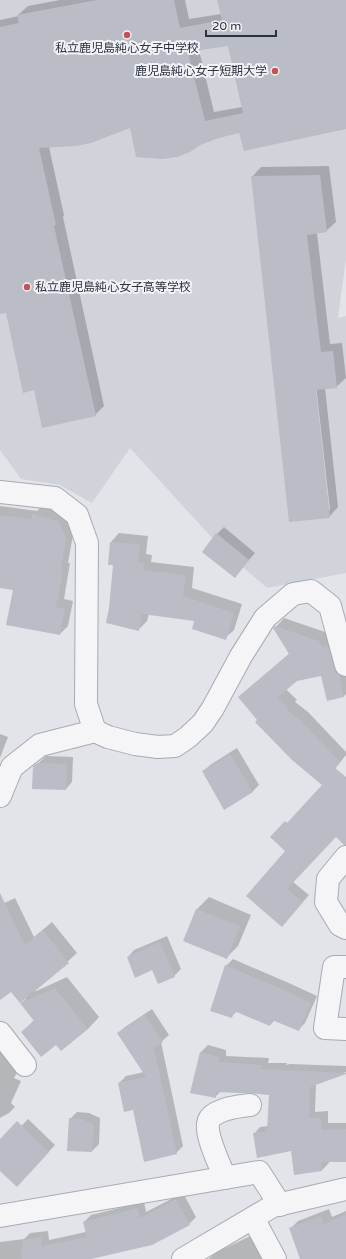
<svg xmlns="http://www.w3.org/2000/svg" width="346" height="1259" viewBox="0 0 346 1259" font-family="'Varela Round','Noto Sans JP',sans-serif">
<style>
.built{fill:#d1d3db}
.shadow{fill:#0003;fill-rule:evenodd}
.building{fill:#babdc5;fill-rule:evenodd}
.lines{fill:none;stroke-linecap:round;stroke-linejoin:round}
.minor-casing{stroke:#a8aab3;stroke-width:24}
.tertiary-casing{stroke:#a8aab3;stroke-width:24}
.minor{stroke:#f5f5f8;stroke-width:22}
.tertiary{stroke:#f5f5f8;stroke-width:22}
.poi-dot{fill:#c25455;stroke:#f2f3f7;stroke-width:1.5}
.labels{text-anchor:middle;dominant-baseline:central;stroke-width:4;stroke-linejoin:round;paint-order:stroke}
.poi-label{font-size:12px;fill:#2c3040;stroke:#f2f3f7}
</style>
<rect width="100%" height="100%" fill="#e2e4e9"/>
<path class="built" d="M0,0h346v258l-8,60 8,-2v257l-79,15 -44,-38 -93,-102 -38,55 -32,-18 -39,-6 -21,-29z"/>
<g class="shadow">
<path d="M60,0h125l4,19 32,-5 -3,-14h128v128l-106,4 -110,-6 -81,21 15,68 -1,2 41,189 -9,9 -60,-26 -29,-78 -6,2v-293l19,-4 -1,-1 10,-9zM228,44l14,63 -28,5 -15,-62z"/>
<path d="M329,166l7,56 -10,9 -9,2 13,111 12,-1 4,35 -10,9 -11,1 13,119 -9,10 -77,-340 9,-10zM314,385h2l14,125h-2z"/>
<path d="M0,506l37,5 4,-4 25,6 8,16 -6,34h2l-6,36 9,2 -5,25 -8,8 -46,-44 -14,-3z"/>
<path d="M224,527l31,26 -21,24 -17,-43z"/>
<path d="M119,533l29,3 -2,18 6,1 -1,7 43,5 -2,21 50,16 -8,26 -9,8 -29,-18 -47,-6 -2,7 -9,9 -28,-21 4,-44 -3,-23z"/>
<path d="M284,618l44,15 18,32v29l-3,3 -22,-22 -25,5 -10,9 11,11 -2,2 13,10 38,40v3l-16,20 -72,-55 -19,-23 51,-44 -14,-26z"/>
<path d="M0,734l8,3 -8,21z"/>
<path d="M237,748l22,37 -7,7 -49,-20 7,-7z"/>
<path d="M46,756l27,1 -1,25 -6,7 -32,-22z"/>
<path d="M346,790v40l-10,6 -43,46 16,13 -27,31 -34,-30z"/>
<path d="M209,897l42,18 -13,31 -12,12 -42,-18 13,-31z"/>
<path d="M15,898l19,39 18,-15 25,31 -43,39 33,-15 32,40 -11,12 -32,15 -33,-12 11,-12 -13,-17 5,-4 -1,-1 -14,-8 -11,9v-94z"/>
<path d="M167,936l14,33 -7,7 -21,-7 -25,-12 6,-7z"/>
<path d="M233,959l58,25 26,12 -12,27 -7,7 -23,-10 -5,5 -33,-14 -6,6 -5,-51z"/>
<path d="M152,1009l17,26 -8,7 22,104 -7,7 -43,-44 -14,-26 7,-7 18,-4 -26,-39 7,-6z"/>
<path d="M208,1045l18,5v6l43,2 -1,5h19l-1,2 4,-1 56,2v6l-30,11 -1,29 13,-1v12h18v38h-18l1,2 -7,7 -31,-20 -37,-16 6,-7 8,-1 2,-32 -49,-3 -6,6 -24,-5 10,-40z"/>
<path d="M0,1052l17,8 4,5 -7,13 7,3 -10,22 4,4 -6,6 -9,5z"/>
<path d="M77,1112l12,1 11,5 -1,26 -7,7 -22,-32z"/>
<path d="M28,1119l27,26 -32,34 -23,-10v-20z"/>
<path d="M183,1193l13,24 -7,7 -101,35h-88v-17l24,-3 6,-6 18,-2 1,9 37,-8 -2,-10 7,-7 53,-13 2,10z"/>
<path d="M329,1209l3,8 14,-6v48h-44l-12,-30 8,-8z"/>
<path d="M263,1230l7,29h-61l6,-6z"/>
</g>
<g class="building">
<path d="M97,0h77l6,28 42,-8 -5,-20h129v129l-102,22 -5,-18 -20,5 -19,7 -10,7 -13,5 -14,2 -27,-2 -6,-29 -39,15 -15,3 -37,2 17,77 -2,1 42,190 -54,12 -8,-38 -11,3 -17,-80 -6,1v-287l19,-4 -2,-8zM228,46l15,67 -38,8 -17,-69z"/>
<path d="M320,175l7,57 -20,3 14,117 12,-1 4,37 -21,2 14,128 -41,4 -38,-346z"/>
<path d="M32,514l26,7 8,16 -5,33 2,1 -7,36 9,2 -5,26 -54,-10 7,-35 -13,-2v-73l32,4z"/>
<path d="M216,533l33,27 -14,18 -33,-26z"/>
<path d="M110,542l30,2 -2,19h6l-1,7 43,5 -3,21 51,17 -8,27 -34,-11 2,-8 -52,-7 -3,17 -33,-8 3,-15 4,-43h-5z"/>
<path d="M275,626l44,15 4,6 5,-1 6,22 5,7 5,22 -17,4 -6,-25 -24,5 -19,16 11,12 -2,1 13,10 40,42 -5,6 11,9v68h-2l-8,-8 -49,52 16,13 -21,25 -36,-31 39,-45 -15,-14 15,-16 2,2 35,-38 -30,-25 -37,-38 2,-2 -19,-23 51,-43 -16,-26z"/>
<path d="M230,754l23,38 -29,18 -22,-39z"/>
<path d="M38,763l29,1 -1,26 -34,-1 1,-23z"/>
<path d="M0,893l25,52 18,-15 26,33 -49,40 -9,-11 -11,8z"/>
<path d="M196,909l44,17 -13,33 -44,-18z"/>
<path d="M160,942l15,35 -17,7 -6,-14 -17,8 -8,-21z"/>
<path d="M225,965l59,25 27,13 -12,28 -27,-11 -2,6 -36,-15 -2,7 -22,-7z"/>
<path d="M55,988l33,41 -27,22 -5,-6 -15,12 -20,-25 13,-11 -14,-18z"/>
<path d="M145,1015l18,27 -9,6 23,106 -33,8 -11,-52 -9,2 -6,-29 28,-6 -29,-44z"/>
<path d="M200,1052l20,5 -1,5 43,3v4l19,1v1l2,-1 63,3v1l-36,13 -1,31h12l1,12 24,-1v33h-25l1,9 -28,4 -3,-24 -34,7 -4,-25 14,-2 2,-36 -20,-2h-8l-25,-1v6l-26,-5z"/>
<path d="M69,1118l13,1 12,6 -2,27 -25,-1z"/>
<path d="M17,1121l32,31 -32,35 -17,-16v-32z"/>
<path d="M176,1199l14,26 -38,20 -61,14h-69l-1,-9h2l-1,-10 19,-3 1,9 45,-9 -4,-15 54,-14 3,10z"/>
<path d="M346,1214v45h-46l-11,-31 32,-12 3,8z"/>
</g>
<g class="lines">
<g class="minor-casing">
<g id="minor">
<path d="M0,492l55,6 22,17 10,28 -1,161 9,27 13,6 27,7 23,3 17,-1 13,-9 15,-14 10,-15 28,-52 24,-38 28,-24 18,-3 19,15 16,59"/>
<path d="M0,796l12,-29 28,-22 55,-14"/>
<path d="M346,857l-18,22 -2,23 14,23 6,3"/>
<path d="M346,967h-12l-9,61 21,1"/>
<path d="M0,1033l25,32"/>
<path d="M225,1178c-5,-13 -19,-41 -17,-54 1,-14 31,-18 42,-19"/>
<path d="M0,1216l259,-44 21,33"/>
<path d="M253,1218l22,41"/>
</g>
</g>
<g class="tertiary-casing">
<path id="tertiary" d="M183,1259l90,-53 73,-17"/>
</g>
<use href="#minor" class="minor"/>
<use href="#tertiary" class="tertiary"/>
</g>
<g class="poi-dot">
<circle cx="127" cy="35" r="4"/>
<circle cx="275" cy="71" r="4"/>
<circle cx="27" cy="287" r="4"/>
</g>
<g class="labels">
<g class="poi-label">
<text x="127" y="48">私立鹿児島純心女子中学校</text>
<text x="267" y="71" text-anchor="end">鹿児島純心女子短期大学</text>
<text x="35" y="287" text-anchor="start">私立鹿児島純心女子高等学校</text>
</g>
</g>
<path d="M206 30v6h70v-6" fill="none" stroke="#2c3040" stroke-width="2"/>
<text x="212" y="30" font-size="12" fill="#2c3040" stroke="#f2f3f7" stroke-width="3" paint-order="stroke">20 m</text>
</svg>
